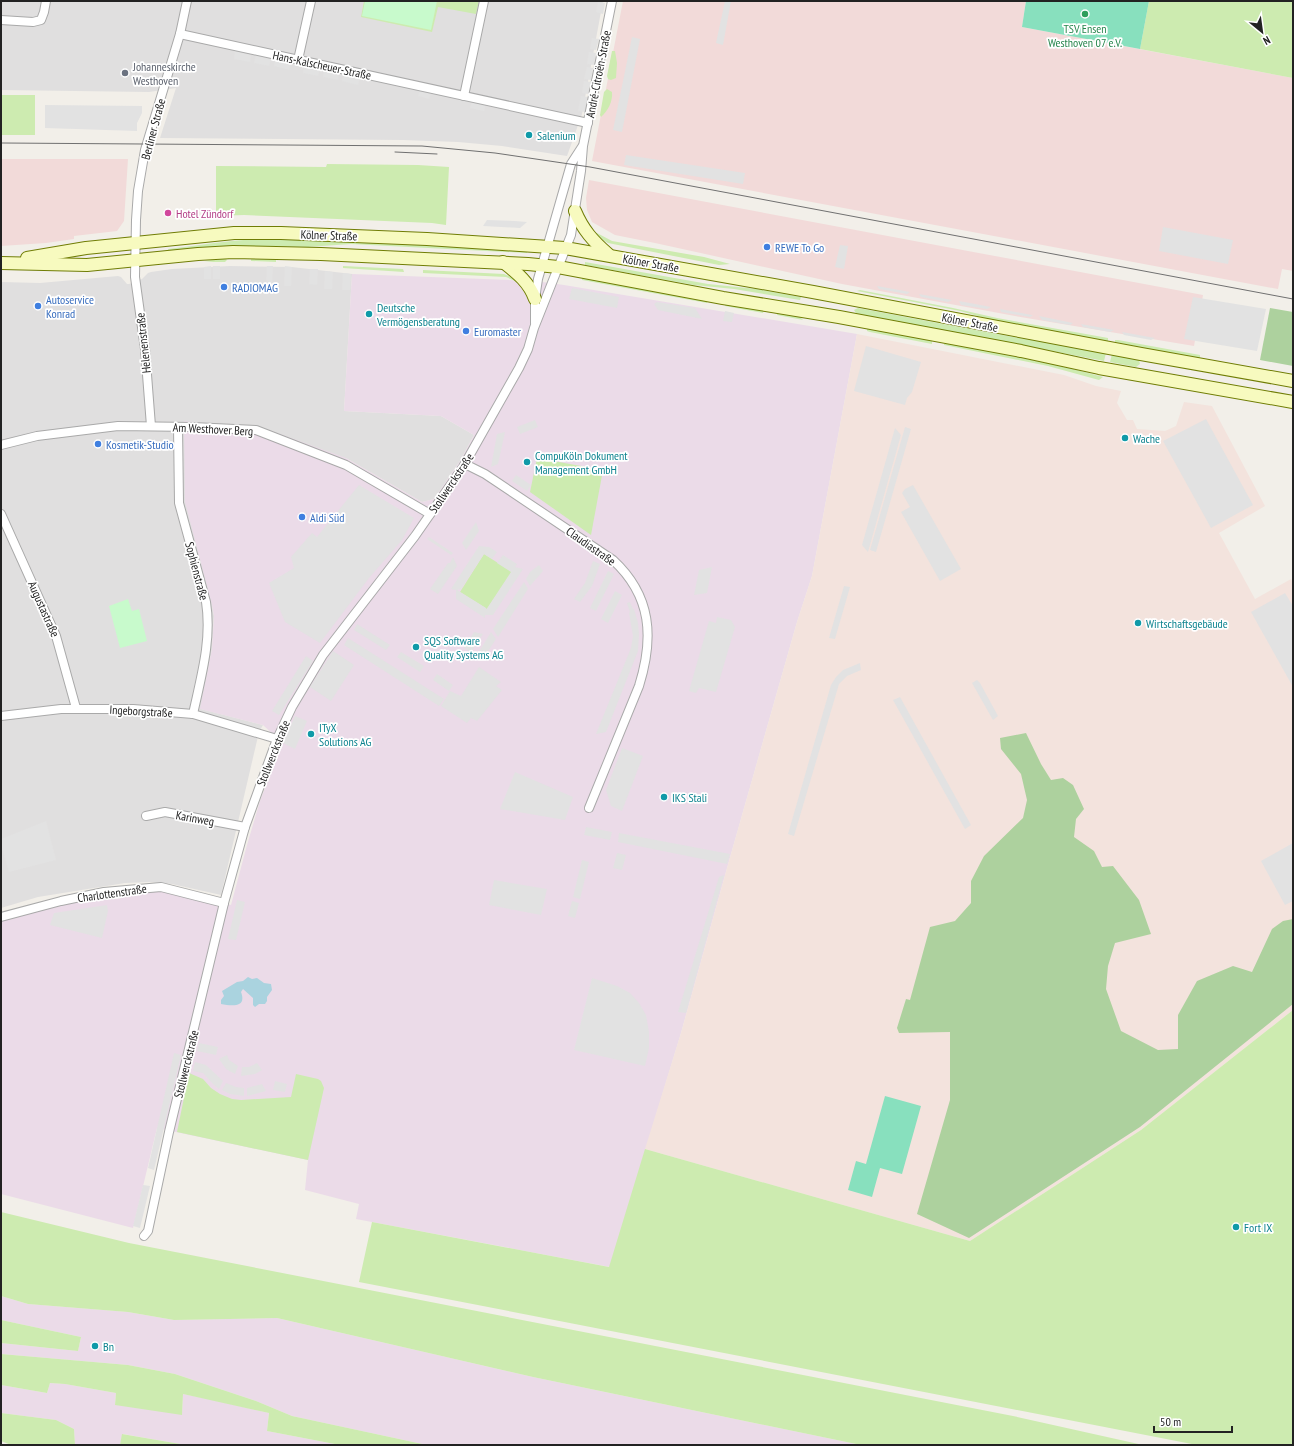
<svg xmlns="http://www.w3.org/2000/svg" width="1294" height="1446" viewBox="0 0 1294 1446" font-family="'PT Sans Narrow',sans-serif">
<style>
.residential{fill:#e0dfdf}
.commercial{fill:#f2dad9}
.industrial{fill:#ebdbe8}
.military{fill:#f3e3dd}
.grass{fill:#cdebb0}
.forest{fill:#add19e}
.park{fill:#c8facc}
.pitch{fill:#88e0be}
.parking{fill:#e2e2e2}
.water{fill:#aad3df}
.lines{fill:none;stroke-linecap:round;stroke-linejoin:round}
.street-casing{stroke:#a9a9a9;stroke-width:10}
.secondary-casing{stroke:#707d05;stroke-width:14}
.street{stroke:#fff;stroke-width:8}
.secondary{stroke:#f7fabf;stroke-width:12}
.tram{stroke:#707070;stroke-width:1}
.leisure-dot{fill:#2e9e5b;stroke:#fff;stroke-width:1.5}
.worship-dot{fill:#6b7280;stroke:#fff;stroke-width:1.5}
.culture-dot{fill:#0f9aa8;stroke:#fff;stroke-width:1.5}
.hotel-dot{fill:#d1479c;stroke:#fff;stroke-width:1.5}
.shop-dot{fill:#3f7fe0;stroke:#fff;stroke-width:1.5}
.labels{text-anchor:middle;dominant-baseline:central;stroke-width:3.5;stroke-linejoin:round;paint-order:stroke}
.leisure-label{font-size:12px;fill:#27864d;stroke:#fff}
.street-label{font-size:12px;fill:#222;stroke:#fff}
.worship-label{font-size:12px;fill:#5b616d;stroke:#fff;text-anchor:start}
.culture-label{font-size:12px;fill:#0d838f;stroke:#fff;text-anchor:start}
.hotel-label{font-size:12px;fill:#b23c85;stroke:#fff;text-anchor:start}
.shop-label{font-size:12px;fill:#366cbe;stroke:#fff;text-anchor:start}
</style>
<rect width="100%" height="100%" fill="#f2efe9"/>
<g class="residential">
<path d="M1,1h602l-21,113 -15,42 -65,-10 -44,-4 -55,-2 -243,-2 16,-50 -27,4 -148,-2z"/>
<path d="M230,266l62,1 60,7 -8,137 97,5 33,19 -14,26 -26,38 -12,3 -76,-44 -134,147 2,11 -2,33 -11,60 62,16 -4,7 -38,163 -49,-11 -23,-2 -24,1 -87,14 -37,11v-626l39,1 78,-7 3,1 6,7h2l13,-5 6,-6 3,-1 21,-3z"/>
</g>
<g class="commercial">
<path d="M623,1h403l-4,26 271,51v193l-11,-2 -4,20 -686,-128z"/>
<path d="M1,159h127l-4,62 -7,10 -43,5v3l-28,4 -45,3z"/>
<path d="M589,180l614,115 -9,51 -179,-30 -173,-32 -187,-41 -40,-8 -23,-13 -5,-12 -1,-12z"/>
</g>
<g class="industrial">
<path d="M352,274l183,7 29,4 293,49 -45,242 -15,46 -66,232 -50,179 -71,234 -254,-48 3,-15 -54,-14 3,-30 -151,-32 -24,100 -132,-34v-275l79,-20 80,-10 71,16 16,-60 13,-44 22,-58 -19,-18 -63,-16 12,-60 2,-33 -2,-11 -27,-103 -1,-81 85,9 77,28 76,44 12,-3 26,-38 14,-26 -33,-19 -97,-5z"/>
<path d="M1,1296l27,8 100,8 46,8 103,-2 256,59 328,68h-434l-135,-29 -36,-15 -81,-27 -47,-9 -127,-11v-11l77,8 3,-14 -80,-17z"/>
<path d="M50,1383l15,1 51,9 -1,11 67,10 1,-20 35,7 51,12 -2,18 73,14h-154l-63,-11 -3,11h-45l-1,-16 -18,-9 -55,-7v-28l46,8z"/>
</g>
<path class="military" d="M857,334l207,41 32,11 25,5 -4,12 10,17h6l4,9 28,2 11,-5 8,-24 28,4 53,100 -46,27 36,66 36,-20 2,4v427l-152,120 -171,111 -325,-92 36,-116 50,-179 66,-232 15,-46z"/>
<g class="grass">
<path d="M364,1h115l-3,13 -38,-7 -6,25 -71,-15z"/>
<path d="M1149,1h144v77l-153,-29z"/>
<path d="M612,51h3l2,12 -1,15 -5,2 -3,-1 -1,-3z"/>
<path d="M607,89l5,3c1,9 -4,19 -11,25l-1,-2 4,-23z"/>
<rect x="1" y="95" width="34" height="40"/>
<path d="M327,164l91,1 31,2 -3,58 -14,-2 -188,-8 -28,1v-50l110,1z"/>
<path d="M597,233l15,8 92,16 26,7 -11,1 -111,-22 -13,-8z"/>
<path d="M282,238l245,12v3l-176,-9 -43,3 -84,-1 -55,6 -1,-3c38,-5 77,-11 114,-11z"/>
<path d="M225,258l2,2 -2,2h-12l-9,-1z"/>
<path d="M251,258h25v4l-25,-1z"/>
<path d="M585,262l123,22 49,5 44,8 -1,3 -66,-11 -40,-4 -109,-20z"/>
<path d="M343,266l60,3 1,3 -61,-4z"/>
<path d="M423,270l81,4 14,6 -1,2 -11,-5 -83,-4z"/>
<path d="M582,277l126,23 -1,3 -125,-23z"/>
<path d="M860,290l93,18 44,10 111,20v3l-105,-18 -43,-12 -103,-20z"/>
<path d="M726,304l38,6 -1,3 -38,-7z"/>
<path d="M858,308l133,25 115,20 -2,8 -245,-47 -3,-1 -2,-3z"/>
<path d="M777,312l23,5 3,3 -26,-5z"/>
<path d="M867,328l65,12v4l-62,-12 -3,-1z"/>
<path d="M1115,340h3l82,15v4l-85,-17z"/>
<path d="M948,343l118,24 37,10 -4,3 -51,-14 -104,-21v-1z"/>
<path d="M1112,354l24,5 3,1 1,4 -4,3 -26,-5z"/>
<path d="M537,458l66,12 -12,65 -61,-43z"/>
<path d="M484,554l28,18 -25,37 -27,-17z"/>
<path d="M1293,1010v435h-96l-838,-163 13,-60 237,45 36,-118 325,92 171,-111z"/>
<path d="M189,1073l14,6 8,9 9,6 12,5 9,1 50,-3 5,-23 22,5 3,2 3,7 -16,72 -131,-28z"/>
<path d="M1,1212l128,31 884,173 130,29h-282l-328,-68 -256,-59 -103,2 -46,-8 -100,-8 -27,-8z"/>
<path d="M1,1320l80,17 -3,14 -77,-8z"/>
<path d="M1,1354l127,11 47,9 81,27 36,15 135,29h-87l-73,-14 2,-18 -86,-19 -1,21 -67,-10 1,-12 -51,-9 -15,-1 -3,10 -46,-8z"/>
<path d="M1,1413l55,7 18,9 1,16h-64l-10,-4z"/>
<path d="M122,1434l64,11h-66z"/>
</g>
<g class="forest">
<path d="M1270,308l23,4v54l-33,-6z"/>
<path d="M1026,733l15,31 10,16 12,-2 10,7 11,24 -8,10 -2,18 20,14 8,16 11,-1 26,34 12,34 -36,9 -7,23 -2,23 15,42 37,19 20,-1v-34l19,-34 36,-15 19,6 20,-43 11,-8 10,-2v85l-153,123 -171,111 -52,-24 33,-114v-68l-51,1 -2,-5 9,-29 4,1 20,-73 25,-6 16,-18v-22l13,-25 39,-38 4,-18 -6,-26 -20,-25 -1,-11z"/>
</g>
<g class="park">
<path d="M365,1h72l-6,29 -69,-14z"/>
<path d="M128,599l4,12 7,-2 8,32 -27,7 -11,-42z"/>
</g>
<g class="pitch">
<path d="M1026,1h123l-9,48 -118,-22z"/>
<path d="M885,1096l36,10 -19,68 -22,-6 -8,29 -24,-7 8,-29 10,3z"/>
</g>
<g class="parking">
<path d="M725,1h6l-8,44 -7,-2z"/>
<path d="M598,2l7,1 -2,11 -7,-2z"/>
<path d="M632,37l8,2 -18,93 -9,-2z"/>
<path d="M592,38l7,1 -3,11 -6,-1z"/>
<path d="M235,51l16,4 -1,7 -16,-3z"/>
<path d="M589,52l7,1 -2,12 -7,-1z"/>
<path d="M256,55l15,4 -2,7 -15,-3z"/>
<path d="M275,60l16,3 -2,7 -15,-4z"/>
<path d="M304,66l16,3 -2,7 -15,-3z"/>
<path d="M587,67l6,1 -2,12 -7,-1z"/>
<path d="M324,70l15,3 -1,7 -15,-3z"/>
<path d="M344,74l16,4 -2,7 -16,-4z"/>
<path d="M584,81l7,1 -3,12 -6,-1z"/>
<path d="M420,90l11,3 -2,6 -11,-3z"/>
<path d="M581,96l7,1 -3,15 -7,-1z"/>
<path d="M472,101l14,3 -2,7 -14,-3z"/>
<path d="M45,105l97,1v7l-5,10v8l-92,-3z"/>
<path d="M626,155l119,18 -2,11 -119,-19z"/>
<path d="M487,220l28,1 12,1 -7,6 -37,-2z"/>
<path d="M1163,227l70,13 -5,24 -69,-13z"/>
<path d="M840,245l8,1 -4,23 -9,-2z"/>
<path d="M211,266v13h-7v-12z"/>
<rect x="213" y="266" width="7" height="13"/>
<path d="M267,266h6l-1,19h-6z"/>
<path d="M285,266l7,1 -1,19h-7z"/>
<path d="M310,269h8l-1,16 -8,-1z"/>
<path d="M325,271l8,1 -1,17h-8z"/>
<path d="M343,273l8,1 -1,16h-8z"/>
<path d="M877,286l33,6 -3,2 -28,-5z"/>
<path d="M572,288l47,9 -2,11 -48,-9z"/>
<path d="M919,294l33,6 -4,2 -27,-5z"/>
<path d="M1193,297l73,12 -9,42 -73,-12z"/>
<path d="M959,301l32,6 -4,2 -26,-4z"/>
<path d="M657,302l38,6 7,11 -44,-9 -4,-6z"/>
<path d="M1000,309l32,6h1l-3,2 -29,-5z"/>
<path d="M725,311l9,2 -2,9 -9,-1z"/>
<path d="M1039,316l34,7 -3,2 -28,-5z"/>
<path d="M1081,324l33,6 -4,2 -27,-5z"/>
<path d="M1122,332l33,6 -4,2 -27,-5z"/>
<path d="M866,346l55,16 -9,30 -5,6 -2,7 -51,-14z"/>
<path d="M1206,419l47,86 -42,23 -48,-87z"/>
<path d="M535,420l3,7 -18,7 -3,-7z"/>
<path d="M905,427l6,2 -35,123 -6,-2z"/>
<path d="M895,428l6,7 -33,117 -6,-7z"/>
<path d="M505,432l-7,32 -7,3 6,-33z"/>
<path d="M516,475l15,10 -4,6 -15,-10z"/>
<path d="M359,485l55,33 -12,22 -33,38 -49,65 -35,-21 -16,-39 25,-15 -3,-11 21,-24 5,4z"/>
<path d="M913,485l48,84 -21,12 -39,-69 9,-5 -8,-14 3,-4z"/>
<path d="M476,522l3,9 -13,19 -4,-7z"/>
<path d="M429,537l24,16 -2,2 -24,-16z"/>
<path d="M479,546l10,1 8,5 -5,7 -8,-5 -23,35 -4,1 29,18v2l25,-38 -14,-9 6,-8 14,9 -2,3 8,2 -30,46h-8v3l-29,-19v-9l-5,-1z"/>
<path d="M453,557l4,9 -19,28 -8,-5 18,-26h2z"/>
<path d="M593,561l7,3 -8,22 -12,16 -6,-3 11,-16z"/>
<path d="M539,565l4,6 -13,15 -4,-7 4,-7z"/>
<path d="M712,567l-5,26 -13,2 5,-25z"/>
<path d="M608,571l6,3 -18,37 -6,-3z"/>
<path d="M524,582l4,7 -30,48 -5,-8z"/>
<path d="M844,586l6,1 -15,52 -6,-1z"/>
<path d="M615,591l7,4 -14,28 -7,-4z"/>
<path d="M1285,593l8,13v81l-42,-75z"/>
<path d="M630,602l3,7h1l4,14 1,11 -1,17 -32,81 -10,2 35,-86 2,-12 -4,-23 1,-1 -3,-9z"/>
<path d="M717,617l14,3 4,7 -19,65 -17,-4 -3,5 -7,-2 20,-70 7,2z"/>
<path d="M357,624l33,21 -4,5 -32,-20z"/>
<path d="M474,632l9,2 -12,18 -7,-4z"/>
<path d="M491,632l5,7 -13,20 -6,-4z"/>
<path d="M348,638l96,61 -5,7 -95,-61z"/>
<path d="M333,651l21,14 -23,36 -21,-14z"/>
<path d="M401,652l23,14 -4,6 -23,-15z"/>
<path d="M306,656l7,5 -34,54 -7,-4z"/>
<path d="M860,663l1,7 -14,6 -8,8 -45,152 -6,-2 43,-149 5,-8 7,-7z"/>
<path d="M479,667l22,15 -5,4 6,4 -25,31 -6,-3 -4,5 -26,-17 9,-15 11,5z"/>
<path d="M437,674l16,11 -4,6 -16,-11z"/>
<path d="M977,680l3,3 18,33 -5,4 -21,-37z"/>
<path d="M900,697l71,128 -6,4 -72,-129z"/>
<path d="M295,716l12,5 -12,28 -12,-6z"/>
<path d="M622,748l21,8 -21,55 -11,-5 -5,-16z"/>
<path d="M515,772l58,25 -8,23 -65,-11z"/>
<path d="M46,821l10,39 -47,12 -8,-27v-6z"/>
<path d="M586,827l26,5 -2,8 -26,-5z"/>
<path d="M619,833l111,21 -3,10 -109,-22z"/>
<path d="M1293,843v58l-8,4 -24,-44z"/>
<path d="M617,853l9,2 -4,15 -9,-2z"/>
<path d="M582,860l7,2 -9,37 -7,-2z"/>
<path d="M724,875l-38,138 -8,-1 41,-135z"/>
<path d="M494,880l53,9 -6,26 -52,-10z"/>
<path d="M237,900l8,2 -9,38 -8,-1z"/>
<path d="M572,901l7,2 -4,15 -7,-2z"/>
<path d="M107,905l1,6 -6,27 -52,-13 4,-12z"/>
<path d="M592,978l25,8 13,7 9,10 7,12 3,17v16l-4,18 -71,-16z"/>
<path d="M199,1043l19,4 -2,8 -19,-4z"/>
<path d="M174,1053l7,2 -27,115 -6,-2z"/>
<path d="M227,1055l2,5 9,6 -3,8 -9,-5 -7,-10z"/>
<path d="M195,1062l11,3 17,16 -4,8 -6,-5 -10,-11 -10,-2z"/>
<path d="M257,1063l5,7 -7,4 -14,2 1,-9h7z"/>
<path d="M275,1081l12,3 -2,8 -12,-2z"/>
<path d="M226,1083l10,4 8,1v8l-14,-2 -8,-4z"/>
<path d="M262,1084l4,7 -19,5v-8z"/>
<path d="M143,1185l7,1 -10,42 -7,-2z"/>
</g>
<path class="water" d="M248,977l4,2 5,-1 7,5 7,1 1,6 -5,7v4l-2,3h-6l-4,3 -2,-2v-7l-10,-9 -2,3c6,16 -9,14 -20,12v-4l3,-4 -2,-5 15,-9 6,-1z"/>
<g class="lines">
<g class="street-casing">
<g id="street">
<path d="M1,20l32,2 8,-2 3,-8 2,-11"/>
<path d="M180,34l408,89"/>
<path d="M298,60l13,-59"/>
<path d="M464,96l20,-95"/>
<path d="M535,323v-24l3,-20 33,-115 11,-17"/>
<path d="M151,426l-6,-77 -10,-72 1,-57 2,-29 7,-41 35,-116 7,-33"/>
<path d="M178,427l1,76 27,99c6,38 -5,75 -13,112"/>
<path d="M1,445l36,-9 81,-10 75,1 63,3 90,35 84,49"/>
<path d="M465,464l20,10 128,86c39,36 41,78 26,126l-50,122"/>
<path d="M1,514l55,122 20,72"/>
<path d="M1,716l60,-7h72l60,5 84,25"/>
<path d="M146,816l19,-4 80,15"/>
<path d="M1,917l60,-16 43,-9 57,-5 63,16"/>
<path d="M144,1236l4,-5 21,-99 55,-229 21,-76 32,-88 15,-32 31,-52 92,-119 48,-69 56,-99 9,-19 6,-21 37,-93 10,-64 2,-25 29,-145"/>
</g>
</g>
<g class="secondary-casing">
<g id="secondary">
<path d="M575,211c8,19 18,30 33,43"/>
<path d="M27,258l59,-10 148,-15h47l146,6 138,9 248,44 328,62 152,27"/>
<path d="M503,262c14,11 26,20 32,37"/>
<path d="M1,263l86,2 111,-11 35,-2 88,2 207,10 30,3 165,31 116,19 182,34 78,17 194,34"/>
</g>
</g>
<use href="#street" class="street"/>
<use href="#secondary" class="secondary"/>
<g class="tram">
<path d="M1,143l421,3 73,7 95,14 703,132"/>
<path d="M395,152l42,2"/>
</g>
</g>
<circle class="leisure-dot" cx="1085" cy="14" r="4"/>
<circle class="worship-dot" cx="125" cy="73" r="4"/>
<g class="culture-dot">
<circle cx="529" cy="135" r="4"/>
<circle cx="369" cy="314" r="4"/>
<circle cx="1125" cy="438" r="4"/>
<circle cx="527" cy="462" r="4"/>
<circle cx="1138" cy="623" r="4"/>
<circle cx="416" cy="647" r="4"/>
<circle cx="311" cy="734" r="4"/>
<circle cx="664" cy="797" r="4"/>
<circle cx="1236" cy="1227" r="4"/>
<circle cx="95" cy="1346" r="4"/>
</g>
<circle class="hotel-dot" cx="168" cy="213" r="4"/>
<g class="shop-dot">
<circle cx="767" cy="247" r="4"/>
<circle cx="224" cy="287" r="4"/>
<circle cx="38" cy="306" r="4"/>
<circle cx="466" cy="331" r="4"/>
<circle cx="98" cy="444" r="4"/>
<circle cx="302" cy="517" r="4"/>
</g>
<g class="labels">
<g class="leisure-label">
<text x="1085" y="28">TSV Ensen<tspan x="1085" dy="14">Westhoven 07 e.V.</tspan></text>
</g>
<g class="street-label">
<text transform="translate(322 65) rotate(12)">Hans-Kalscheuer-Straße</text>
<text transform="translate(598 74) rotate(-79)">André-Citroën-Straße</text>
<text transform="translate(153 129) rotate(-75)">Berliner Straße</text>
<text transform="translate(329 235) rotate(2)">Kölner Straße</text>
<text transform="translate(651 263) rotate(10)">Kölner Straße</text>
<text transform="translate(970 322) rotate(11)">Kölner Straße</text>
<text transform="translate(143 343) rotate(-96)">Helenenstraße</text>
<text transform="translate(213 429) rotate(3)">Am Westhover Berg</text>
<text transform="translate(451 483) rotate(-56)">Stollwerckstraße</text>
<text transform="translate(591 546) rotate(35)">Claudiastraße</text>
<text transform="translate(197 571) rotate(75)">Sophienstraße</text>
<text transform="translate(44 609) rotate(66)">Augustastraße</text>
<text transform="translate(141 711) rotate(3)">Ingeborgstraße</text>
<text transform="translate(273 753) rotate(-68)">Stollwerckstraße</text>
<text transform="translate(195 818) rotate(10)">Karinweg</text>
<text transform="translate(112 893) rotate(-8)">Charlottenstraße</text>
<text transform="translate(186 1064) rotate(-76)">Stollwerckstraße</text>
</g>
<g class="worship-label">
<text x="133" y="66">Johanneskirche<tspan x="133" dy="14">Westhoven</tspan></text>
</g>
<g class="culture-label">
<text x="537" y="135">Salenium</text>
<text x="377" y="307">Deutsche<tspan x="377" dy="14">Vermögensberatung</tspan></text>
<text x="1133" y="438">Wache</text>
<text x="535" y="455">CompuKöln Dokument<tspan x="535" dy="14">Management GmbH</tspan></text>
<text x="1146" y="623">Wirtschaftsgebäude</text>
<text x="424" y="640">SQS Software<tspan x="424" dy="14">Quality Systems AG</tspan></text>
<text x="319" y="727">ITyX<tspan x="319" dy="14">Solutions AG</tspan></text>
<text x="672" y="797">IKS Stali</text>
<text x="1244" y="1227">Fort IX</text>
<text x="103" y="1346">Bn</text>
</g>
<g class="hotel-label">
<text x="176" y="213">Hotel Zündorf</text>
</g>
<g class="shop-label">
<text x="775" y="247">REWE To Go</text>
<text x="232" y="287">RADIOMAG</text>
<text x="46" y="299">Autoservice<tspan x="46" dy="14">Konrad</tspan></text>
<text x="474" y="331">Euromaster</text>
<text x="106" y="444">Kosmetik-Studio</text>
<text x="310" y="517">Aldi Süd</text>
</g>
</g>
<rect width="1294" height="1446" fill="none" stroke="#222222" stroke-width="4"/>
<g transform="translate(1262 32) rotate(151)" stroke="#ffffff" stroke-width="3" paint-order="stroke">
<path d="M0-3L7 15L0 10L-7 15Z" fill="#222222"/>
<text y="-6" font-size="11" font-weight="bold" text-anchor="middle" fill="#222222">N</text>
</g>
<path d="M1154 1426v6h78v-6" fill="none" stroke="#222222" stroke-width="2"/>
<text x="1160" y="1426" font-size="12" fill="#222222" stroke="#ffffff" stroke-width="3" paint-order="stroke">50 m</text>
</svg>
